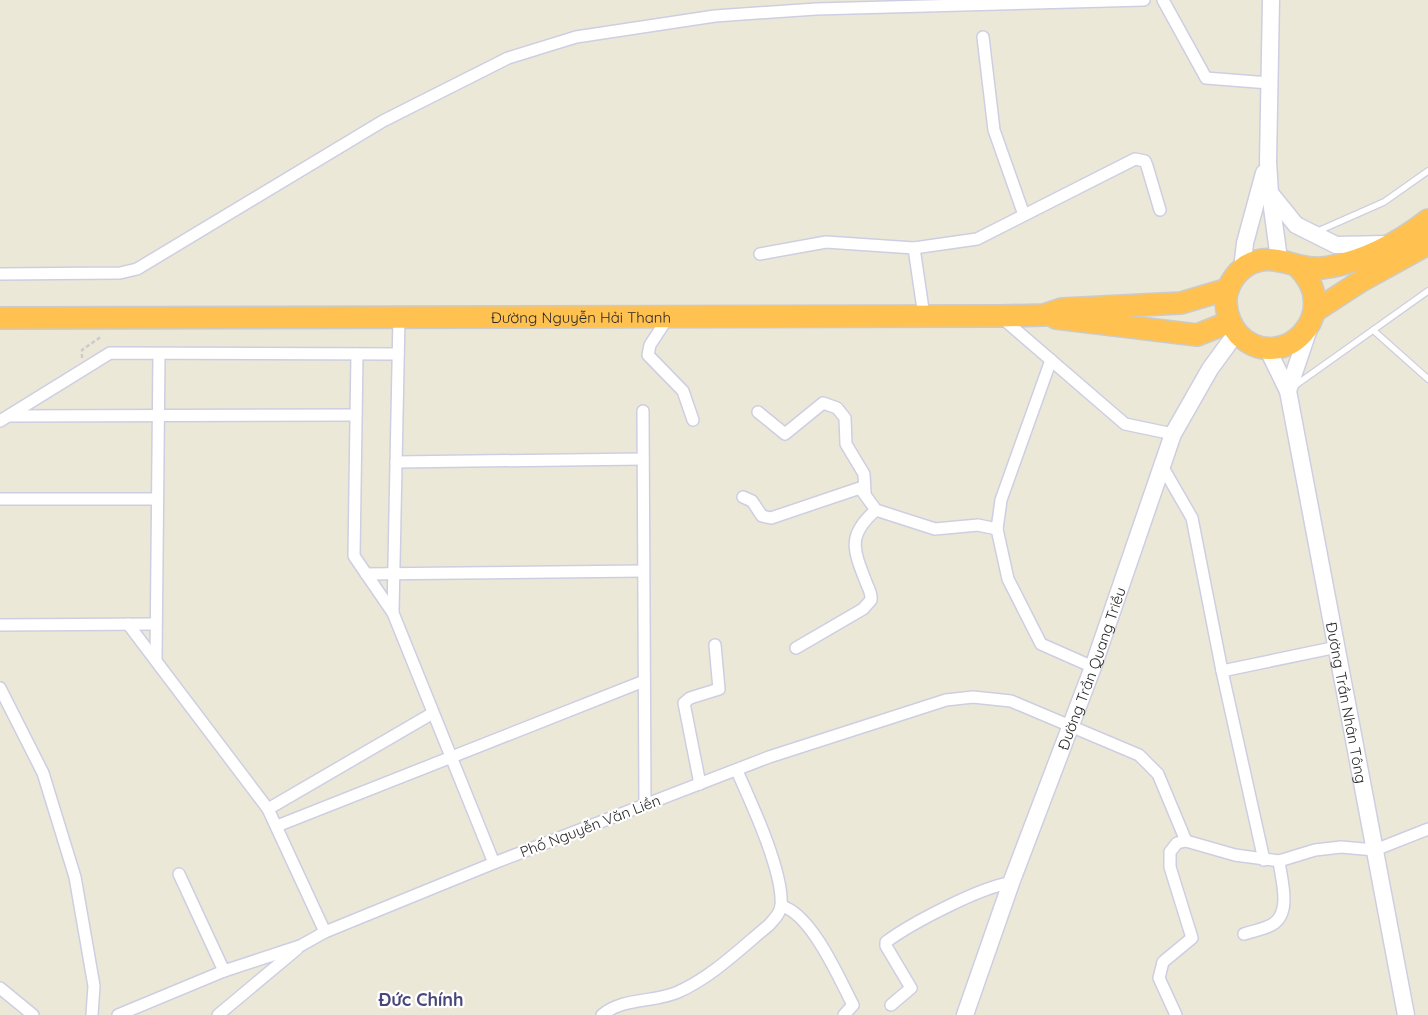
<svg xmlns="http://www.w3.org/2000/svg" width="1428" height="1015" viewBox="0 0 1428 1015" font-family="Quicksand,sans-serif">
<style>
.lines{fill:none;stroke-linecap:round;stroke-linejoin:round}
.lane-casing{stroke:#cecee2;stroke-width:8}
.street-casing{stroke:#cecee2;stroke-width:14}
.secondary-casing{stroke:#cecee2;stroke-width:19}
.highway-casing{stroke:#cbcbcb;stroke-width:24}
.path{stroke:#cbcbcb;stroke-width:2.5;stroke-dasharray:4 2.5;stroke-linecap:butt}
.lane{stroke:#fff;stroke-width:5.5}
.street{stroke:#fff;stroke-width:11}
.secondary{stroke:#fff;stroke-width:16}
.highway{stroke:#ffc150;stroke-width:21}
.labels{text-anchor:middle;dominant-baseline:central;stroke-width:4.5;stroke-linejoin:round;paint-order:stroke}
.street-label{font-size:15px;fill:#282828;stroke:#fff}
.quarter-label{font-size:18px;font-weight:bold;fill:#48467b;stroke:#fff}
</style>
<rect width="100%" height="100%" fill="#ece8d8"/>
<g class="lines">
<g class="lane-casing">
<g id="lane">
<path d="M1316,232l68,-30 44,-31"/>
<path d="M1373,330l55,49"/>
<path d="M1293,387l135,-96"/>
</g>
</g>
<g class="street-casing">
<g id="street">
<path d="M1163,0l43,78 63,5"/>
<path d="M983,37l11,93 30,85"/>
<path d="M914,248l10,68"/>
<path d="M760,254l66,-12 88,6 63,-9 158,-80 10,2 2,5 13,44"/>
<path d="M0,274l120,-1 17,-4 246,-148 125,-63 68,-21 139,-21 101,-7 328,-9"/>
<path d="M669,316l-19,29 -2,10 35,36 10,29"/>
<path d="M1001,317l124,107 48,10"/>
<path d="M357,354l-3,202 39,57 101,250"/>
<path d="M1051,360l-50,140 -4,29 11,50 33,65 52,23"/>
<path d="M643,411l2,394"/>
<path d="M758,412l27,22 38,-31 14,5 8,10 1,26 18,30 1,18"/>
<path d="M9,416l347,-1"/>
<path d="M0,421l110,-68 288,1"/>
<path d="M396,462l247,-3"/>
<path d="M1162,466l30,52 30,153 42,189"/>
<path d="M743,497l9,4 10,15 9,2 89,-30 16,22 59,19 43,-4 19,4"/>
<path d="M0,499h157"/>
<path d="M366,574l277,-3"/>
<path d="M393,613l6,-296"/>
<path d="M128,624l140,185 57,123"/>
<path d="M0,625l156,-1"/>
<path d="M796,648l67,-39 8,-9c1,-7 -3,-12 -5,-18 -13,-33 -19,-47 10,-72"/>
<path d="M156,659l3,-305"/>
<path d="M1222,671l115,-24"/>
<path d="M0,688l43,85 32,104 19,109 -2,29"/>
<path d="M700,784l-16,-81 6,-5 29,-9 -4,-44"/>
<path d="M268,809l165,-96"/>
<path d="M277,826l367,-145"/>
<path d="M179,874l45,97"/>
<path d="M781,906c30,7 58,72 72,99l-9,10"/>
<path d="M1244,934c9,-3 21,-5 29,-10 19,-12 8,-45 6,-63"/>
<path d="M0,988l33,27"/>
<path d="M891,1005l20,-17 -25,-42v-4c24,-18 96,-56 125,-59"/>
<path d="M118,1015l106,-44 76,-25 25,-14 169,-69 275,-106 177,-57 27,-3 38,4 128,54 19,19 28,67"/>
<path d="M218,1015l79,-66"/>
<path d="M602,1015c22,-18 51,-12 76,-23 34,-15 63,-44 91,-67 5,-6 11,-11 12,-19 3,-33 -30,-104 -44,-135"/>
<path d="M1176,1015l-17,-37 4,-16 29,-24 -22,-71v-15l7,-9 9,-2 49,14 44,6 36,-11 26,-3 34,3 53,-21"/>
</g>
</g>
<g class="secondary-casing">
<g id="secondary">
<path d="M1271,0l-3,162 2,31 9,66"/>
<path d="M1270,193l26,32 40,20 52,-1"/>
<path d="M1242,269l3,-26 19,-70"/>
<path id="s1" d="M1267,348l21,43 118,624"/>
<path d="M1288,391l22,-65"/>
<path id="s2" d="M965,1015l46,-132 82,-216 80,-233 37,-65 27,-37"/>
</g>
</g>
<g class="highway-casing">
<g id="highway">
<path d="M1297,266c49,46 -15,111 -58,69 -8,-9 -12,-19 -13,-31 -1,-15 8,-30 20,-38 27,-17 49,5 76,2 40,-5 75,-24 106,-48"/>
<path d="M1315,311l46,-30 67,-37"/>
<path id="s3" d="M0,318l1000,-2 44,-1 18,-6 119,-6 47,-14"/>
<path d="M1056,318l141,17 33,-13"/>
</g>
</g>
<path class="path" d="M82,358v-8l20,-14"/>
<use href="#lane" class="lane"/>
<use href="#street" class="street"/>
<use href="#secondary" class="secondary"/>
<use href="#highway" class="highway"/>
</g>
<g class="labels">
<g class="street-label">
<text stroke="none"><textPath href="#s3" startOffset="581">Đường Nguyễn Hải Thanh</textPath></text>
<text stroke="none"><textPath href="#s2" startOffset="369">Đường Trần Quang Triều</textPath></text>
<text stroke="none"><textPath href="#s1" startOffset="365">Đường Trần Nhân Tông</textPath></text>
<text transform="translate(590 826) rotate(-21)">Phố Nguyễn Văn Liền</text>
</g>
<g class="quarter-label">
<text x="421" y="999">Đức Chính</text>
</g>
</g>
</svg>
